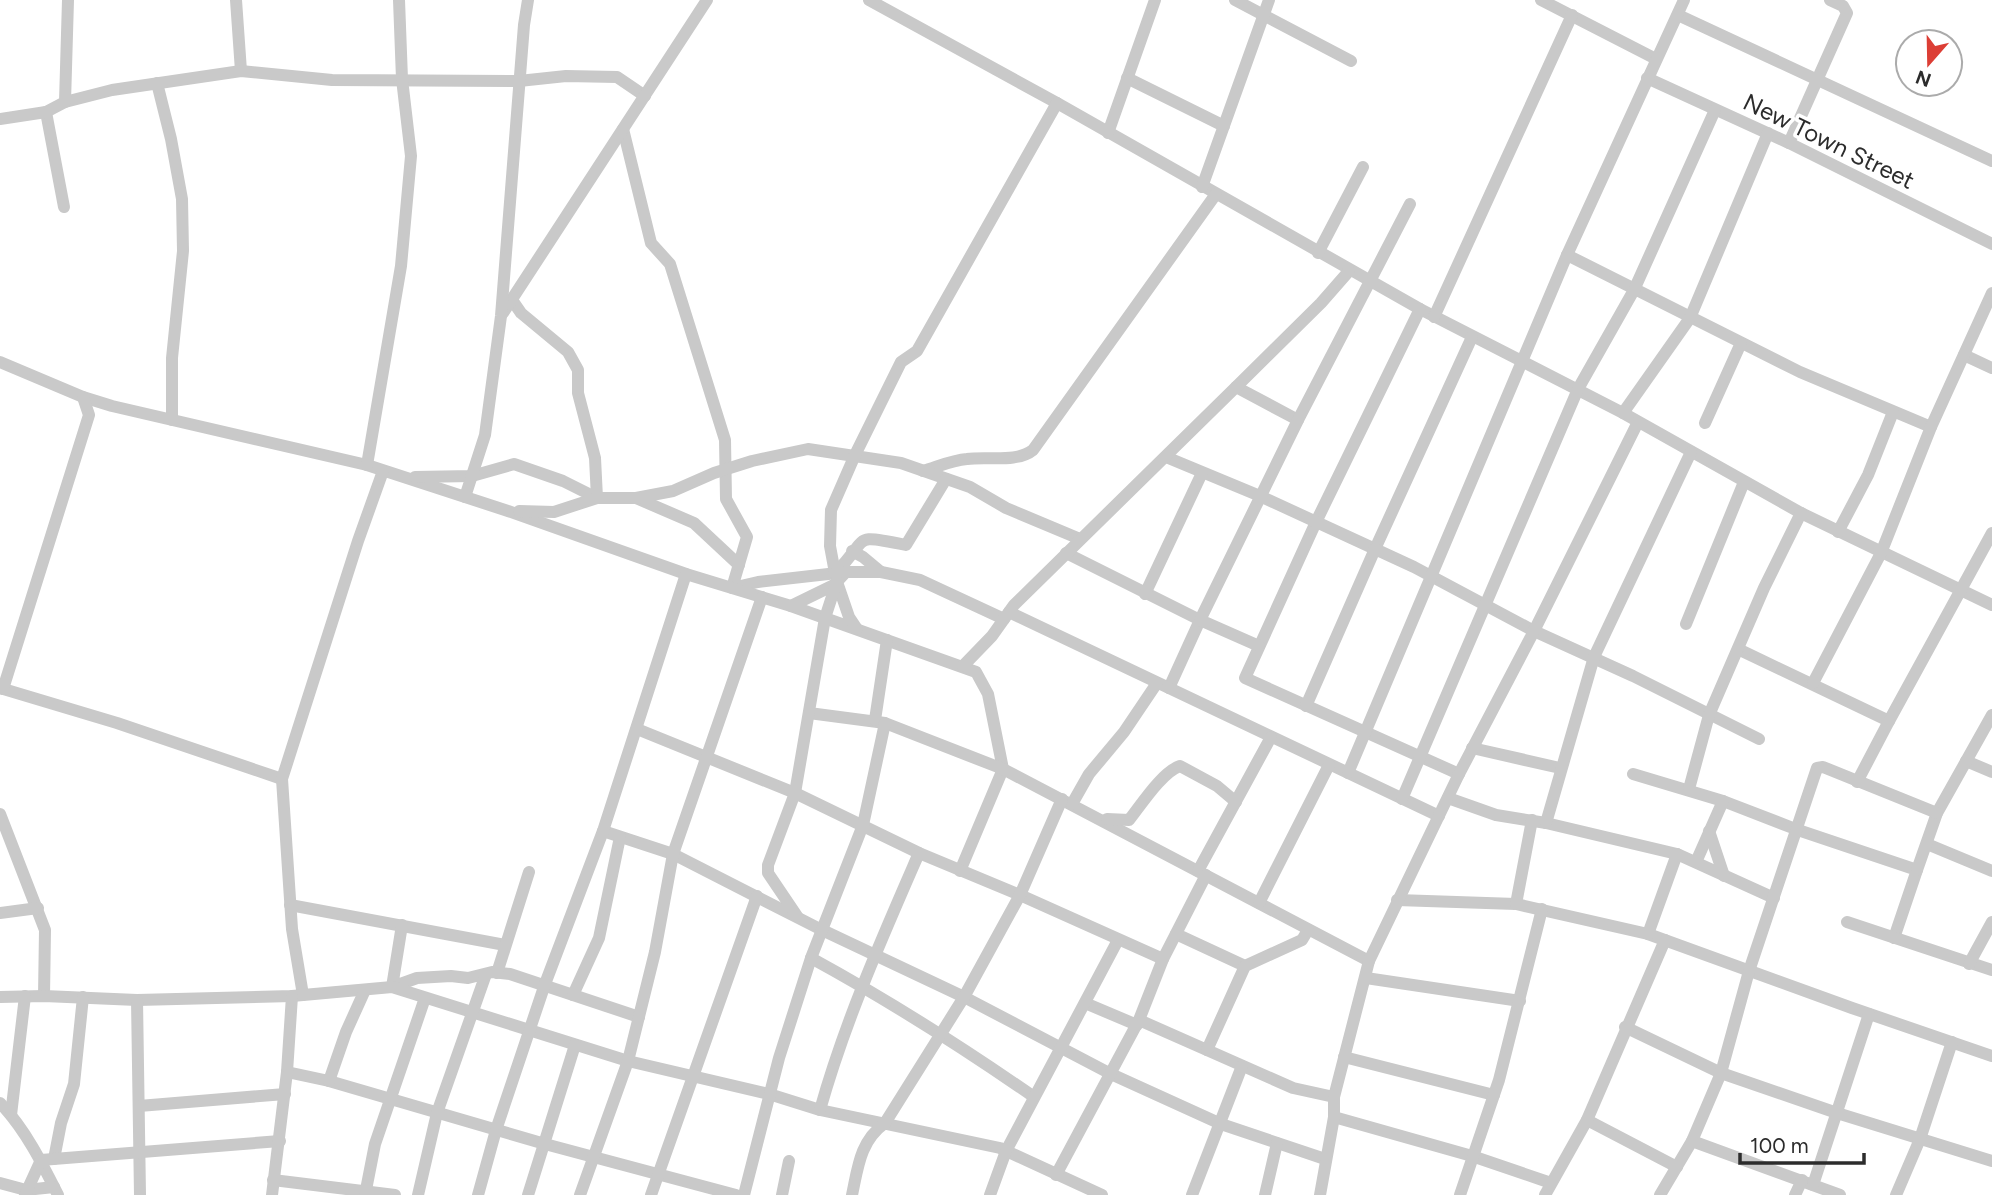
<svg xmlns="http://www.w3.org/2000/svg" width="1992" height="1195" viewBox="0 0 1992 1195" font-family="Figtree,sans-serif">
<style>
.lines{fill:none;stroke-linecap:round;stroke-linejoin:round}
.minor{stroke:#c9c9c9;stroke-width:12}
.labels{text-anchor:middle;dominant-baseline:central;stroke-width:7;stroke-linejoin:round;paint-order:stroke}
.street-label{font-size:24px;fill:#2c2c2c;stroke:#fff}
</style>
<rect width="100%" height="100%" fill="#fff"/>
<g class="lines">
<g class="minor">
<path d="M236,0l5,71"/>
<path d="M869,0l188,103 363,206 203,104 178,100 191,92"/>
<path d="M1235,0l116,61"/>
<path d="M1541,0l115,59"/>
<path d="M1678,15l314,146"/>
<path d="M1127,78l97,48"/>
<path d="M1647,78l142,65 203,101"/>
<path d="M157,83l14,56 11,60 1,52 -11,107v62"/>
<path d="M65,102l47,-12 129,-19 91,9 187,1 47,-5 51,1 28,19"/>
<path d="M46,112l18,95"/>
<path d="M0,119l46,-7 19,-10 3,-102"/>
<path d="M623,129l28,114 19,21 55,176 1,59 21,38 -15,51 26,-6 88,-10"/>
<path d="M1108,133l47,-133"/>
<path d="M1789,143l58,-130 -4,-7 -13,-6"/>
<path d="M1202,187l67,-187"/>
<path d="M1318,253l45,-86"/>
<path d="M1567,255l233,117 131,55"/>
<path d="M512,300l9,13 47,39 10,18v23l17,65 2,40"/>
<path d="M1420,309l-104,213 -71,156 214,96"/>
<path d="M503,313l204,-313"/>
<path d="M1434,317l138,-302"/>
<path d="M1964,355l28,13"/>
<path d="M0,362l83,35 29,9 255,59 141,46 178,63 105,32 185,66 12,22 15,75 -43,102"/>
<path d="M1236,387l62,33"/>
<path d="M1623,413l67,-95 78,-185"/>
<path d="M1705,423l36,-80"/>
<path d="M1166,457l94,39 115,53 97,-212"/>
<path d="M367,465l34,-199 10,-110 -9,-77 -3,-79"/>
<path d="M923,471c14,-4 29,-11 44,-12 20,-3 50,4 66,-9l183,-256"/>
<path d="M415,477l57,-1 42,-12 49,17 34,17"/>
<path d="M465,497l20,-62 16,-119 23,-291 4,-25"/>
<path d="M636,498l58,25 45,42"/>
<path d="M519,511l35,1 43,-14h39l37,-7 41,-18 38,-12 56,-12 93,14 69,24 36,21 74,31"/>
<path d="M1838,532l30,-57 25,-63"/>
<path d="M852,551l11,6 18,15"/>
<path d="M1066,553l134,67 -31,68"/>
<path d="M835,573l-5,-27 1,-36 24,-55 46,-93 16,-11 140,-248"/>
<path d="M835,573c36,-35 14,-40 71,-28l40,-66"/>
<path d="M837,582l12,35 8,12"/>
<path d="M1145,594l57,-121"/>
<path d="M791,606l43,-21 12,-13h35l39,8 84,39"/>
<path d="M1009,612l430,204"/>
<path d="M1686,624l58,-142"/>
<path d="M1259,646l-59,-26 98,-200 112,-216"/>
<path d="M1740,650l149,71 103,-188"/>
<path d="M963,666l29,-30 22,-31 222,-218 85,-84 28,-32"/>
<path d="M1813,683l68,-130 50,-126 61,-134"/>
<path d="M0,688l117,35 165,56"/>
<path d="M3,689l86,-274 -6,-18"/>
<path d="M1306,706l69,-157 39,18 120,64 99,45 126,63"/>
<path d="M809,713l76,10 118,46 366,192"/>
<path d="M875,720l12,-80"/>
<path d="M637,729l158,64 124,60 101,42 143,64"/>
<path d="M1472,748l88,20"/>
<path d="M1966,761l26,11"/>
<path d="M1348,773l219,-518 117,-255"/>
<path d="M1633,774l90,27 75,29 119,40 -23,68"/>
<path d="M1857,782l32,-61"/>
<path d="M1689,789l20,-74 55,-127 37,-75"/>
<path d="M1448,798l48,17 50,8 131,31 97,44"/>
<path d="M1402,799l176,-410 56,-99 81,-180"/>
<path d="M1072,804l17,-30 35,-42 33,-49"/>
<path d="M0,814l45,116 -1,66"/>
<path d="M1107,819l22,1c12,-15 33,-48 51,-54l37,20 19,16"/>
<path d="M1546,823l48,-166 97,-205"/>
<path d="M603,831l70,23 147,75 144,68 147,77 110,50 104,35"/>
<path d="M1709,831l15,45"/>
<path d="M1927,844l65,27"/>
<path d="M1696,862l27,-61"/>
<path d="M1917,870l20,-57 55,-98"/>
<path d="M1198,871l73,-134"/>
<path d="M1397,900l119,4 132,30 204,74 140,48"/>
<path d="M1259,903l70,-138"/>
<path d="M1516,904l16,-84"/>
<path d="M290,905l215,40"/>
<path d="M0,913l38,-5"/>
<path d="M797,916l-29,-43v-8l27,-72 30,-175 12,-37"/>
<path d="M1847,922l145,48"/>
<path d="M402,925l-10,62 25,-9 34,-2 17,2 24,-6 18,2 129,43"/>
<path d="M1176,934l69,32"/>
<path d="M1648,934l29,-80"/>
<path d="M811,958c77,42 151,89 223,139"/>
<path d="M1969,964l23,-42"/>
<path d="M497,973l32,-101"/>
<path d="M1366,978l154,23"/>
<path d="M303,995l-11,-66 -10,-150 76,-238 25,-70"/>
<path d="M573,995l26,-57 21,-101"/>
<path d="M0,997l44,-1 93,4 155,-4 100,-9 236,74 141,33 51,16 180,38 102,47"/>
<path d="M137,1000l3,195"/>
<path d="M1085,1003l52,22"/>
<path d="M1139,1020l154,68 41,9"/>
<path d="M1625,1027l96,46 116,40 155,48"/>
<path d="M1207,1050l38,-84 57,-26 6,-10"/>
<path d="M1344,1057l150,38"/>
<path d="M287,1072l42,9 216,63 191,51"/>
<path d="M329,1081l17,-49 19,-42"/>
<path d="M0,1103c25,26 42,60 58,92"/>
<path d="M139,1106l146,-12"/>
<path d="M820,1110c25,-89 62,-172 99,-257"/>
<path d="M11,1115l14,-119"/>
<path d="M1334,1117l138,39 79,27"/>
<path d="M1587,1120l90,47"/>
<path d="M1692,1141l148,54"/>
<path d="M54,1159l7,-36 13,-39 9,-87"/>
<path d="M1056,1175l83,-155 24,-61 43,-84"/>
<path d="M273,1180l122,15"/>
<path d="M0,1183l26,7 28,-3"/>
<path d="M1813,1185l56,-171"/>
<path d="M25,1195l16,-35 239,-19"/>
<path d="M272,1195l15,-123 5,-76"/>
<path d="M365,1195l10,-51 50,-146"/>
<path d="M418,1195l19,-82 49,-139"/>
<path d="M478,1195l18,-65 49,-146 58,-153 83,-257"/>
<path d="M528,1195l47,-150"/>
<path d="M580,1195l48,-134 27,-109 18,-98 89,-257"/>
<path d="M651,1195l106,-299"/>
<path d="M744,1195l35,-137 32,-100 52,-133 22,-102"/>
<path d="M782,1195l7,-34"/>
<path d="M852,1195c6,-28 8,-54 33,-72l79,-126 56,-102 42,-96"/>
<path d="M990,1195l16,-44 112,-211"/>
<path d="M1192,1195l50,-129"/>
<path d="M1265,1195l12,-52"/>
<path d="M1320,1195l14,-78v-20l35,-136 90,-187 75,-143 104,-209"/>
<path d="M1460,1195l39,-115 43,-171"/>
<path d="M1545,1195l42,-75 78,-180"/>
<path d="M1660,1195l32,-54 29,-68 28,-102 68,-203 6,-1 114,46"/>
<path d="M1795,1195l7,-15"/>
<path d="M1896,1195l24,-56 32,-97"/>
</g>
</g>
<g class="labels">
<g class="street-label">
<text transform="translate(1829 141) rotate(26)">New Town Street</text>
</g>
</g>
<g transform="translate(1929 63) rotate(200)"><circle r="33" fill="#ffffff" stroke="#ababab" stroke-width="2"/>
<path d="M0-5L12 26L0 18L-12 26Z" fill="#dc3e35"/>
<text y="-10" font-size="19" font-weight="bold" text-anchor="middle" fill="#2c2c2c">N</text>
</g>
<path d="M1740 1153v10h124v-10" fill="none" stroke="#2c2c2c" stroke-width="3.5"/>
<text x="1750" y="1153" font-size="21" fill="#2c2c2c" stroke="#ffffff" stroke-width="5" paint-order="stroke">100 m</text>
</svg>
